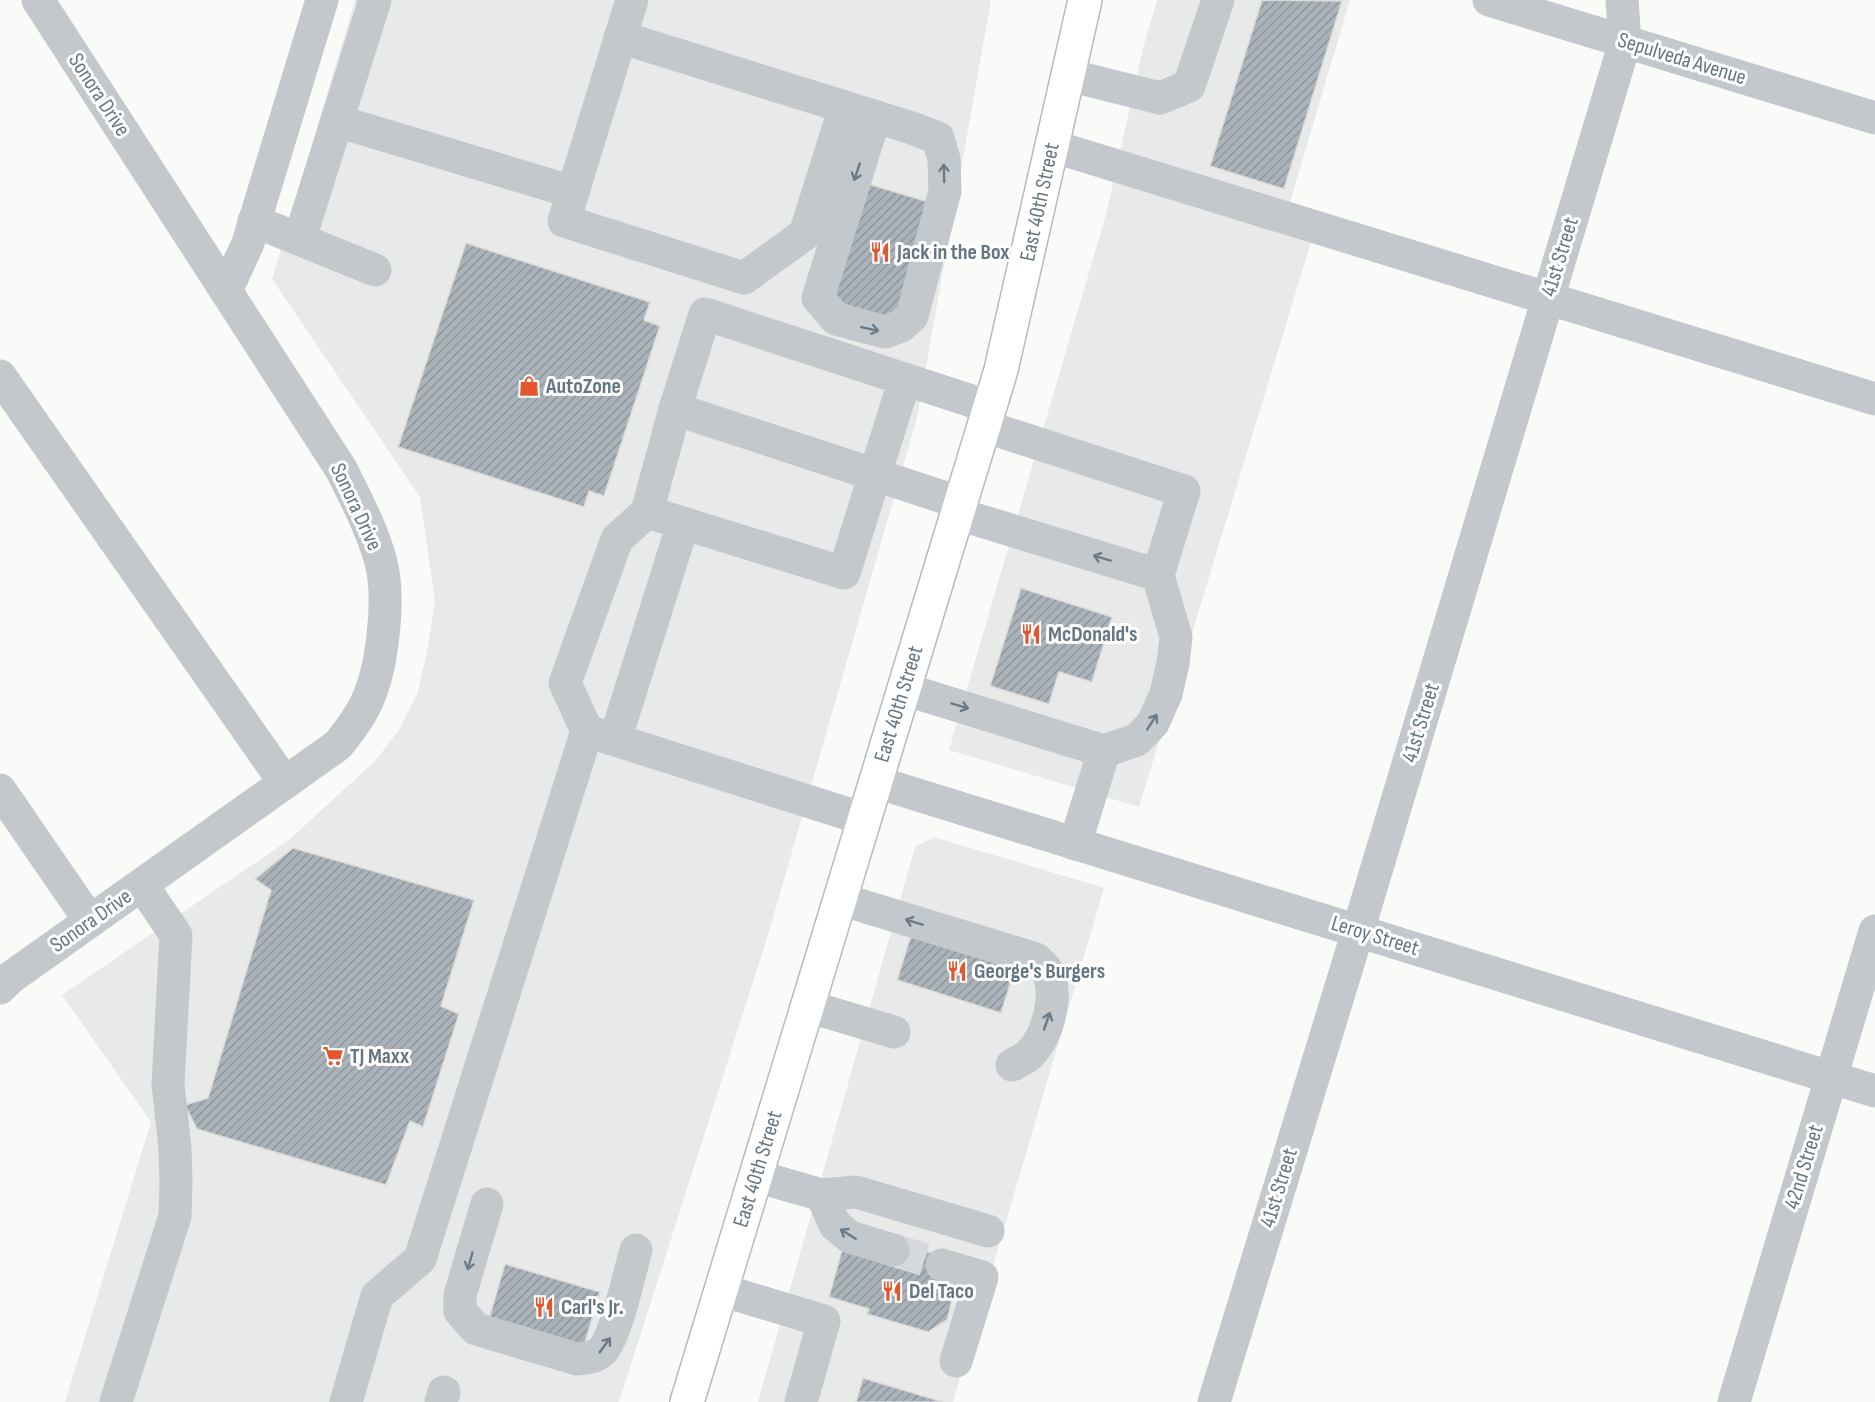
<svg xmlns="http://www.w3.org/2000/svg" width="1875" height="1402" viewBox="0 0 1875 1402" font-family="'Sofia Sans Condensed',sans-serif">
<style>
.built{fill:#e8e9e9}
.building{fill:url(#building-hatch);stroke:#dcdcda;stroke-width:1.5}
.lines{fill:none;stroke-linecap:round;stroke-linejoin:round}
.minor-tunnel{stroke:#d5d9db;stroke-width:33;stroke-dasharray:33 16;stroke-linecap:butt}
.major-casing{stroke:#b5babe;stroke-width:36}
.minor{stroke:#c3c8cc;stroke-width:33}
.major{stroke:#fff;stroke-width:33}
.oneway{stroke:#6a7a87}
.labels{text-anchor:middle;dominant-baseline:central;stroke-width:6;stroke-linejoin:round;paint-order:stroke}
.street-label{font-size:22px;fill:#657683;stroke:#fff}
.poi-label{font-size:22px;font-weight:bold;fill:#657683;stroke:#fff;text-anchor:start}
</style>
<defs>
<pattern id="building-hatch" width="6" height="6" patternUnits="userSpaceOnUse" patternTransform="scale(1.5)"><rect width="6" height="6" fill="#aab3b9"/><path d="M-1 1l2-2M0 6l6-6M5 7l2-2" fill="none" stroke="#8e969c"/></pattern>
</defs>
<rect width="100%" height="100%" fill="#fafaf8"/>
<g class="built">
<path d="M355,0h636l-74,418 -149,517 -149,467h-554l86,-280 -89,-127 228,-156 86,-79 22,-29 19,-36 11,-48 7,-46 -15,-104 -148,-218z"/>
<path d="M1157,0h193l-68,229 30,10 -173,568 -190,-57 158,-539 36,-163z"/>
<path d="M934,837l170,51 -151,514h-195l157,-555z"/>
</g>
<g class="building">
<path d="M1262,0l80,1 -58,188 -74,-23z"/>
<path d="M865,183l67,20 -35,117 -68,-20z"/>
<path d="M466,243l184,59 -6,18 16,6 -56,170 -15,-5 -5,16 -186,-60z"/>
<path d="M1021,588l91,29 -20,65 -33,-10 -10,32 -59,-18z"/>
<path d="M293,848l181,52 -33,106 18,8 -36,113 -13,-6 -24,64 -189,-56 -12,-24 23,-7 63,-208 -16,-11z"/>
<path d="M913,929l104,33 -16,51 -104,-33z"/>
<path d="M895,1242l50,15 11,29 -9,34 -19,12 -61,-18 2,-5 -40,-12 15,-54z"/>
<path d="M505,1264l95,28 -17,57 -95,-27z"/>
<path d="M863,1378l80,24h-87z"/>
</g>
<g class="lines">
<path class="minor-tunnel" d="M893,1250l49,15"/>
<g class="major-casing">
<path id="major" d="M687,1402l314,-1032 84,-370"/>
</g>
<g class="minor">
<path d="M632,0l-68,221 180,57 61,-44 40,-127"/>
<path d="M1489,0l386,118"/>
<path d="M620,37l292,91 26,10 6,21 1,32 -33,125 -11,10 -16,6 -49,-13 -18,-21 57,-182"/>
<path d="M1068,75l92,23 29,-12 29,-86"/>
<path d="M337,121l236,71"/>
<path d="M1052,146l823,253"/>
<path d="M254,221l121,49"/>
<path d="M300,238l75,-238"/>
<path d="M226,291l22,-48 74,-243"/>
<path d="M0,376l285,407"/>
<path d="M675,409l-28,103 197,61 61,-194"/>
<path d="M961,503l-286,-94 30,-95 285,93"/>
<path d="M958,514l200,61"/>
<path d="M904,689l200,62 33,-11 16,-17 13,-29 7,-31 3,-26 -18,-62 26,-84 -200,-65"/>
<path d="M587,731l-22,-48 52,-144 30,-27"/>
<path d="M615,740l68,-216"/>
<path d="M876,782l999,309"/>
<path d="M0,790l90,131"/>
<path d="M1075,844l29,-93"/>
<path d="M840,899l196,60c3,3 8,7 10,10 14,24 2,67 -17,86 -5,4 -12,7 -17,10"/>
<path d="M0,988l10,-10 328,-233c11,-14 23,-29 30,-46 15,-34 22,-102 13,-137 -9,-33 -25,-63 -40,-93l-303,-469"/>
<path d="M807,1006l87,26"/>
<path d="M756,1176l66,19 34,-3 132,39"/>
<path d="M822,1195l13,30 15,12 43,13"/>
<path d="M487,1204l-27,91v16l16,18 101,30c11,-1 18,-1 26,-9 14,-17 26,-76 33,-100"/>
<path d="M942,1265l40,12 -26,84"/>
<path d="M721,1290l103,31 -23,81"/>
<path d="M116,1402l59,-186 1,-35 -1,-33 -7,-64 8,-149 -34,-50"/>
<path d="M346,1402l31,-106 43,-37 167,-528 277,88"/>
<path d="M441,1402l3,-10"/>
<path d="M1214,1402l144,-471 267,-889 -3,-42"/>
<path d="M1734,1402l141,-471"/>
</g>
<use href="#major" class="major"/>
</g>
<defs><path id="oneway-shaft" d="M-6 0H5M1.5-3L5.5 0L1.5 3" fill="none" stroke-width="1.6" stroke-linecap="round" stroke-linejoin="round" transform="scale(1.5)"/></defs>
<g class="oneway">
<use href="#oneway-shaft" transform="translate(857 172) rotate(108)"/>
<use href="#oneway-shaft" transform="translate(944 173) rotate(-91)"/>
<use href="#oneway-shaft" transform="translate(870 329) rotate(12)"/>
<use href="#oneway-shaft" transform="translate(1102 558) rotate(-163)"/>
<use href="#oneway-shaft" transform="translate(960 706) rotate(17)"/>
<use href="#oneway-shaft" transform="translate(1152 722) rotate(-57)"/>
<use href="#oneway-shaft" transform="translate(914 922) rotate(-163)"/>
<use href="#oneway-shaft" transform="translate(1047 1021) rotate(-71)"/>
<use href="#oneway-shaft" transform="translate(848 1234) rotate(-148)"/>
<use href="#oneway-shaft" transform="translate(470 1261) rotate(106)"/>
<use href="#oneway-shaft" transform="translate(605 1345) rotate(-54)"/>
</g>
<defs>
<g id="restaurant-bare" transform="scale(1.62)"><path d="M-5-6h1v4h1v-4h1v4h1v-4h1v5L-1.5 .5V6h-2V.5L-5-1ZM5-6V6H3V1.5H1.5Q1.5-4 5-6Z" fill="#e4572e" stroke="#fff" stroke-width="2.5" paint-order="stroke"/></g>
<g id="shop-bare" transform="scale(1.62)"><path d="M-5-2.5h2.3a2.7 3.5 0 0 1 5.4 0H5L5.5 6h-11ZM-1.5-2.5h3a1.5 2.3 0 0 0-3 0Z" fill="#e4572e" stroke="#fff" stroke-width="2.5" paint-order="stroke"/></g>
<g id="supermarket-bare" transform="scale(1.62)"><path d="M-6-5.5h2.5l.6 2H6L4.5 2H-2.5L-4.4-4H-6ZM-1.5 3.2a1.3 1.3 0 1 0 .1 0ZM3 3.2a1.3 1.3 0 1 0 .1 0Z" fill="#e4572e" stroke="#fff" stroke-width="2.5" paint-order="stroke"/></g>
</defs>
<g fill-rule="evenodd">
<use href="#restaurant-bare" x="880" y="252"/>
<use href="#shop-bare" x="529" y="386"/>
<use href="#restaurant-bare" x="1031" y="634"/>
<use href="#restaurant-bare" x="957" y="971"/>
<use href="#supermarket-bare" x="333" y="1056"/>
<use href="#restaurant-bare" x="892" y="1291"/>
<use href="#restaurant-bare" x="544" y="1307"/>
</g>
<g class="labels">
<g class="street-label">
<text transform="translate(1682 59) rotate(17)">Sepulveda Avenue</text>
<text transform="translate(99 95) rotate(57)">Sonora Drive</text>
<text transform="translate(1040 202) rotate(-78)">East 40th Street</text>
<text transform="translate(1560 257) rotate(-73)">41st Street</text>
<text transform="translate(356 507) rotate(65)">Sonora Drive</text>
<text transform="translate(899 704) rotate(-73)">East 40th Street</text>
<text transform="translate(1421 723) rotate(-73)">41st Street</text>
<text transform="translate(91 921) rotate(-35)">Sonora Drive</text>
<text transform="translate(1375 936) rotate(17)">Leroy Street</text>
<text transform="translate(1804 1167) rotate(-73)">42nd Street</text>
<text transform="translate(758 1169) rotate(-73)">East 40th Street</text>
<text transform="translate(1279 1188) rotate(-73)">41st Street</text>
</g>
<g class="poi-label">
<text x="897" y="252">Jack in the Box</text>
<text x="546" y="386">AutoZone</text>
<text x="1048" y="634">McDonald's</text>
<text x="974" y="971">George's Burgers</text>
<text x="350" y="1056">TJ Maxx</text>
<text x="909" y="1291">Del Taco</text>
<text x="561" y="1307">Carl's Jr.</text>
</g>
</g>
</svg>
